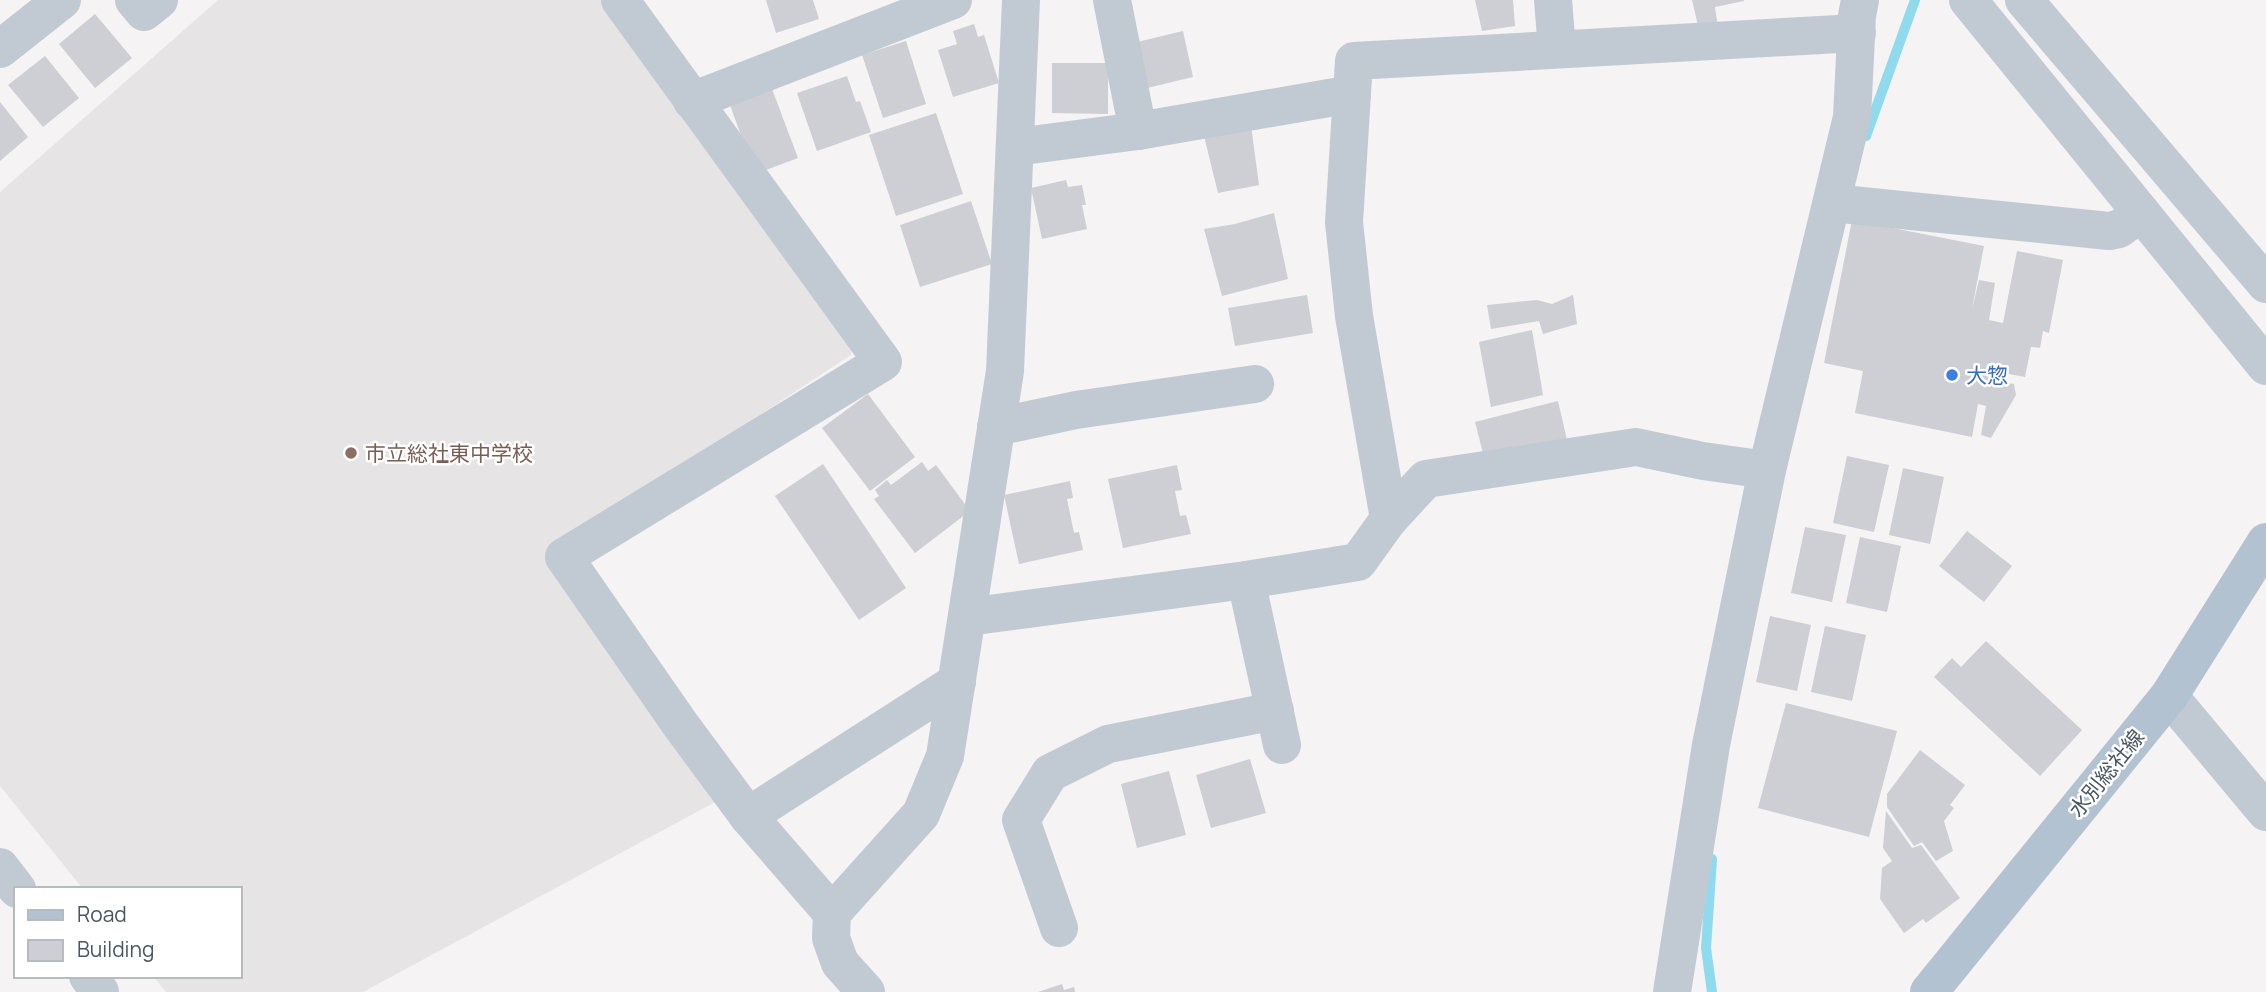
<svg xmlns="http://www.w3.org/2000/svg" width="2266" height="992" viewBox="0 0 2266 992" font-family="Manrope,'Noto Sans JP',sans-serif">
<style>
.education{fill:#e6e4e5}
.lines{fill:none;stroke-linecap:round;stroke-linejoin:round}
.stream{stroke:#90daee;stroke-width:10}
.building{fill:#cdcfd5}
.minor{stroke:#c1cad2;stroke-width:38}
.major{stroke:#b3c2d1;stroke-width:38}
.shop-dot{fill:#3f7fe0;stroke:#fff;stroke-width:2.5}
.education-dot{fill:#8d6e63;stroke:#fff;stroke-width:2.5}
.labels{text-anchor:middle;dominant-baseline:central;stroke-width:5;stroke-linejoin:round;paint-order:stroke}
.shop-label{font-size:21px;fill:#366cbe;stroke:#fff;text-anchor:start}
.education-label{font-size:21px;fill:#785e54;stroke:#fff;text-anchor:start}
.street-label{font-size:21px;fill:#4a5661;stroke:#fff}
</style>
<rect width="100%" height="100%" fill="#f5f3f3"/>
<path class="education" d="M218,0h385l248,344v11l-297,195 165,250 -356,192h-197l-13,-16h87v-87h-157l-83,-103v-594z"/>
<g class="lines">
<g class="stream">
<path d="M1866,136l49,-136"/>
<path d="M1712,859l-6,89 6,44"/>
</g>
</g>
<g class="building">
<path d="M766,0h47l6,19 -43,14z"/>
<path d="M1475,0h38l2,26 -33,5z"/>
<path d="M1692,0h52v1l-29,6 3,21 -19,2z"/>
<path d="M95,14l37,44 -37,30 -36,-44z"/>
<path d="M974,24l4,13 6,-2 15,48 -46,14 -15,-47 19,-6 -4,-13z"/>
<path d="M1183,31l10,46 -50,12 -10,-46z"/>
<path d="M906,41l20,63 -43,14 -21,-63z"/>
<path d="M45,56l34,42 -36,29 -35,-42z"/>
<path d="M1052,63h56v51l-56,-1z"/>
<path d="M847,76l9,26 4,-1 11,31 -54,19 -20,-58z"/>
<path d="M772,89l26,69 -43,16 -25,-69z"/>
<path d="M0,102l28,35 -28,24z"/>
<path d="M936,113l27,81 -67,22 -27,-81z"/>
<path d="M1250,118l9,67 -41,8 -15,-61z"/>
<path d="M1066,180l2,7 14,-2 4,20h-4l5,24 -45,10 -11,-51z"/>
<path d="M971,201l21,63 -72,23 -20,-62z"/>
<path d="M1274,213l14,66 -66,17 -18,-67 31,-5z"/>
<path d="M1852,220l132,26 -12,63 7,-29 16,3 -6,37 14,3 14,-72 46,9 -14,73 -6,-2 -3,17 -9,-1 -6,30 -32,-6 -4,8 25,5 2,11 -25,43 -10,-3 5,-29 -8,-2 -6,33 -117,-24 8,-42 -39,-8z"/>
<path d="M1307,295l6,38 -78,13 -7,-38z"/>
<path d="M1573,295l4,29 -34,10 -4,-13 -48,8 -4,-24 50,-5 15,4z"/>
<path d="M1532,330l11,65 -52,12 -12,-65z"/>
<path d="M868,394l47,63 -45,34 -48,-63z"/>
<path d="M1558,401l9,39 -82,21 -10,-39z"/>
<path d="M1847,456l42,9 -15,67 -41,-9z"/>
<path d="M922,462l6,9 8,-6 34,46 -55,42 -41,-54 5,-3 -4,-6 12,-10 4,5z"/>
<path d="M823,464l83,124 -47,32 -84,-124z"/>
<path d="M1177,465l5,25 -7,1 5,25 6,-1 5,19 -68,14 -15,-69z"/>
<path d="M1903,468l41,9 -14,67 -41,-9z"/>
<path d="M1070,481l3,17 -6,1 7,34 5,-1 4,18 -64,14 -15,-69z"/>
<path d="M1805,527l41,8 -14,67 -41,-9z"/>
<path d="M1967,531l45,35 -28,36 -45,-36z"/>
<path d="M1860,537l41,9 -14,66 -41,-9z"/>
<path d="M1770,616l41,9 -14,66 -41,-9z"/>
<path d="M1825,626l41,9 -14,66 -41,-9z"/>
<path d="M1986,641l96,89 -42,46 -106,-99 18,-19 9,9z"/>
<path d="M1786,703l111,28 -28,106 -111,-29z"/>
<path d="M1920,750l45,35 -15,20 4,3 -10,13 9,30 -17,10 -14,-19 -8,4 -27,-39v-13z"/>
<path d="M1250,759l16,54 -55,15 -15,-53z"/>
<path d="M1169,771l17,64 -49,13 -16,-64z"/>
<path d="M1886,811l26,37 9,-3 39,53 -34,25 -3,-4 -19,14 -24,-34 2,-31 10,-7 -9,-13z"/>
<path d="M1062,984l2,6 10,-3 1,5h-37z"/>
</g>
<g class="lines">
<g class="minor">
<path d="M134,0l10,12 15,-12"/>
<path d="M620,0l263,362 -319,195 116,167 68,92 84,97"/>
<path d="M1112,0l26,131"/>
<path d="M1553,0l4,49"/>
<path d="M1968,0l298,366"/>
<path d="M2024,0l242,284"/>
<path d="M0,49l62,-49"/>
<path d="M692,101l261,-101"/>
<path d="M1015,145h16l107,-14 214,-37"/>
<path d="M1832,203l277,28 10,-2 22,-16"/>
<path d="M996,427l80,-17 179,-26"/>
<path d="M1389,519l37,-40 210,-32 67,14 64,9"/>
<path d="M1246,580l36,165"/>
<path d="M967,617l279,-37 112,-18 31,-43 -35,-203 -10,-94 10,-161 503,-28"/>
<path d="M2169,696l97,116"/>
<path d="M748,816l209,-134"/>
<path d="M0,867l17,22"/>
<path d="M1059,928l-38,-108 29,-47 58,-29 167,-33"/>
<path d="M88,976l12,16"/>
<path d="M866,992l-26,-29 -9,-25 1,-25 89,-99 24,-58 60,-385 16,-371"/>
<path d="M1672,992l39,-247 56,-275 85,-353 5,-101 3,-16"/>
</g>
<path class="major" d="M1929,992l240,-296 97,-154"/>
</g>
<circle class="shop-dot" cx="1952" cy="375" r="7"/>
<circle class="education-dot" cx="351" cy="453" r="7"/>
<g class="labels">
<g class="shop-label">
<text x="1966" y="375">大惣</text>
</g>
<g class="education-label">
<text x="365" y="453">市立総社東中学校</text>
</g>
<g class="street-label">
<text transform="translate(2106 773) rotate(-51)">水別総社線</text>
</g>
</g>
<rect x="14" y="887" width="228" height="91" fill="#ffffff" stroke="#b7bbc0" stroke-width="2"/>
<rect x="28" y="910" width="35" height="10" fill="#b3c2d1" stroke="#b7bbc0" stroke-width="2"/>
<text x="77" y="922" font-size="21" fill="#4a5661">Road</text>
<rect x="28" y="940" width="35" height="21" fill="#cdcfd5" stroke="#b7bbc0" stroke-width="2"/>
<text x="77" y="957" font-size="21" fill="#4a5661">Building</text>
</svg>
